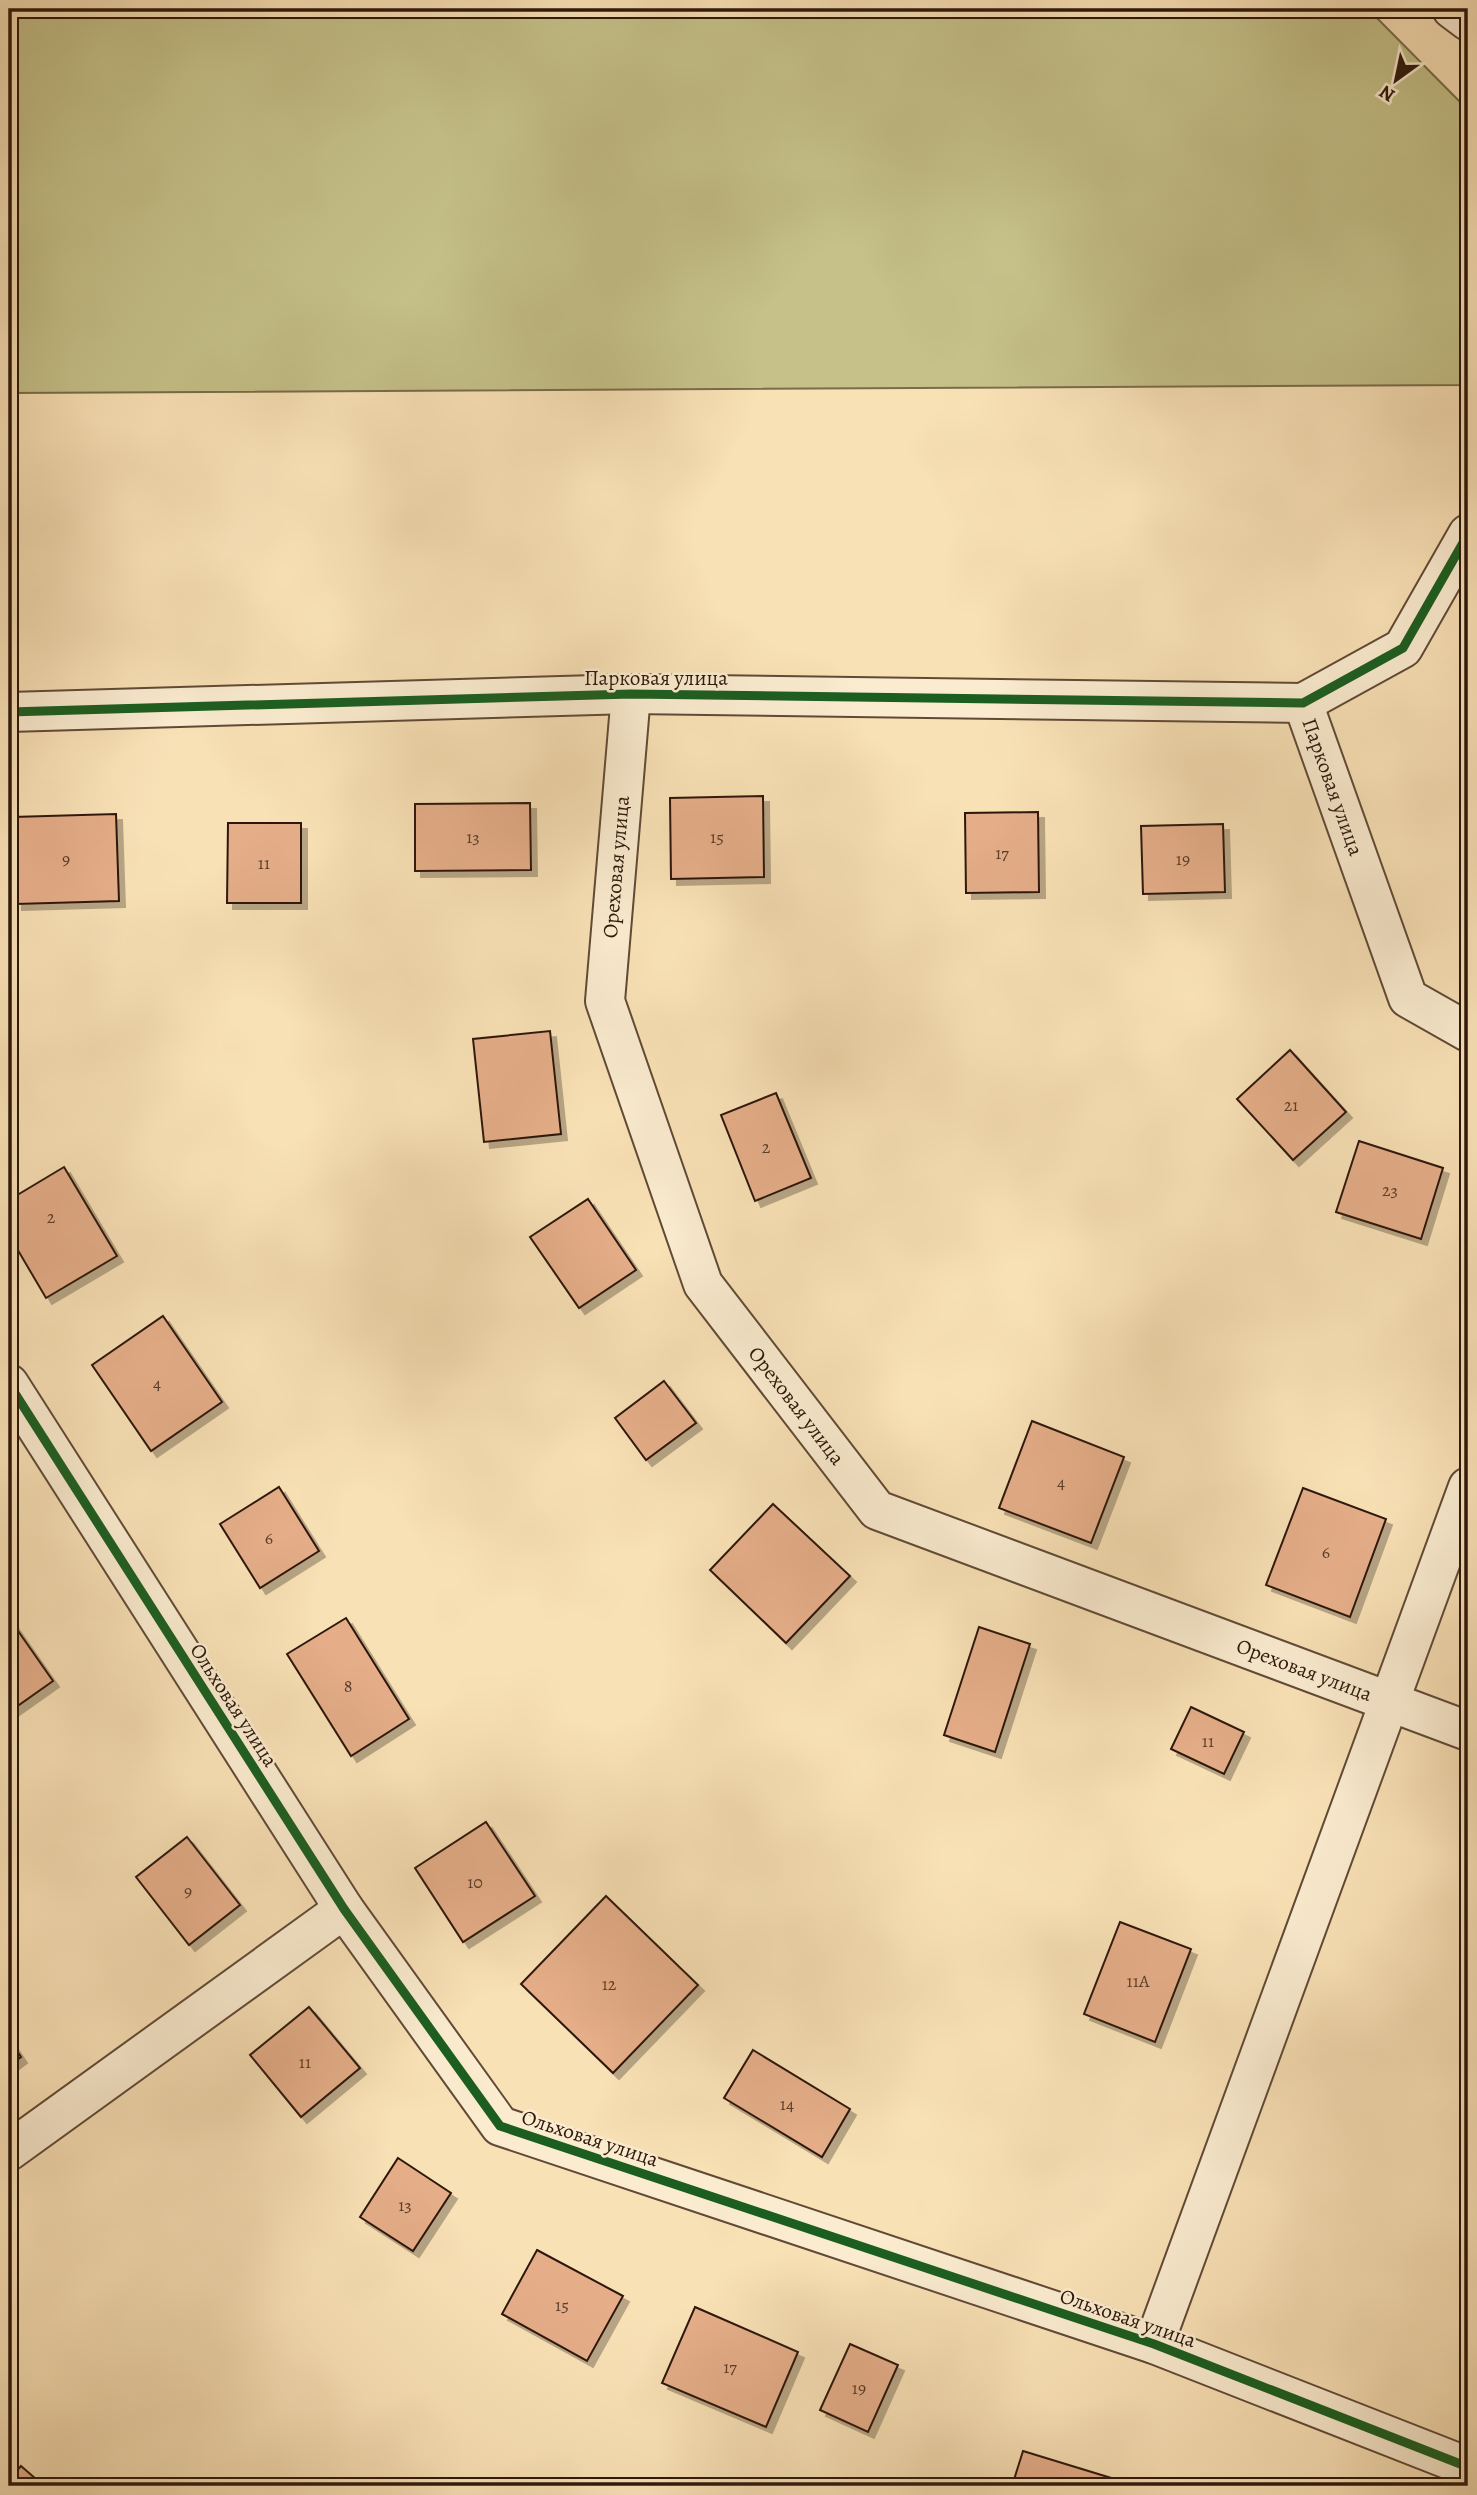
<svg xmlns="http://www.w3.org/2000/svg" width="1477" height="2495" viewBox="0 0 1477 2495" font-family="Alegreya,serif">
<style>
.green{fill:#c5c189;stroke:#796c4a;stroke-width:2}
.building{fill:#e5ae89;stroke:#2d180b;stroke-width:2;filter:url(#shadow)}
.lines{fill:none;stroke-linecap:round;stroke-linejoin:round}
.minor-casing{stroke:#604a36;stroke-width:42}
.minor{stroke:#fbecd0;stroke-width:38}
.cycleway-casing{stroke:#fbecd0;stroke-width:13}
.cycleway{stroke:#1b5e20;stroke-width:9}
.labels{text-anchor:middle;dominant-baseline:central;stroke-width:5;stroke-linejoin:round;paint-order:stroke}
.number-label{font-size:18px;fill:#5b3e2a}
.street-label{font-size:21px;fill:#2d180b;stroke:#fbecd0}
</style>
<defs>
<filter id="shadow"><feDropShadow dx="6" dy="6" stdDeviation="0" flood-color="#0004"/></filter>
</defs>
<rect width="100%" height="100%" fill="#f9e1b6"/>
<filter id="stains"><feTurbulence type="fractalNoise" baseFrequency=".00286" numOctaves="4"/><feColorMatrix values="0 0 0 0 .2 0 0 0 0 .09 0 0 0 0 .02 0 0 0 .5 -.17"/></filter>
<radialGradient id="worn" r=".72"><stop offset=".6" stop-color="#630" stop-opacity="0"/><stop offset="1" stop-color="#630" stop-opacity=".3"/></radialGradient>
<path class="green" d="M9,9h1359l100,101v275l-1459,8z"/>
<g class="building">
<path d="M763,796l1,81 -93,2 -1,-81z"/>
<path d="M530,803l1,67 -116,1v-67z"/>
<path d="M1038,812l1,80 -73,1 -1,-80z"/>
<path d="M116,814l3,87 -103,3 -3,-87z"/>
<path d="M228,823h73v80h-74z"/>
<path d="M1223,824l2,68 -82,2 -2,-68z"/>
<path d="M550,1031l11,103 -77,8 -11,-103z"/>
<path d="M1290,1050l56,62 -53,48 -56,-61z"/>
<path d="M776,1093l35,85 -56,23 -34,-86z"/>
<path d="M1359,1141l84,27 -22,71 -85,-27z"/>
<path d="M64,1167l53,89 -71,42 -37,-63v-35z"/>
<path d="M588,1199l48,71 -57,38 -49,-71z"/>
<path d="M163,1316l59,86 -71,49 -59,-86z"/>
<path d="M664,1381l32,42 -50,37 -31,-42z"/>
<path d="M1032,1421l92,36 -33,86 -92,-35z"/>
<path d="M279,1487l40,64 -59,37 -40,-64z"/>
<path d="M1303,1488l83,31 -36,98 -84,-32z"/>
<path d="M773,1504l77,72 -64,67 -76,-73z"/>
<path d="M9,1618l44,63 -44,31z"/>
<path d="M346,1618l63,101 -58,37 -64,-102z"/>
<path d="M979,1627l51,17 -35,108 -51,-17z"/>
<path d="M1191,1707l53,25 -20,42 -53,-25z"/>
<path d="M486,1822l49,74 -72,46 -48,-74z"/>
<path d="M187,1837l53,68 -51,40 -53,-68z"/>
<path d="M606,1896l92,89 -85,88 -92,-89z"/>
<path d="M1120,1922l71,27 -36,93 -71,-28z"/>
<path d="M309,2007l51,61 -59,49 -51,-62z"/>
<path d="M9,2039l12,18 -12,9z"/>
<path d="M753,2050l97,59 -28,48 -98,-59z"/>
<path d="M398,2158l53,35 -38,58 -53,-34z"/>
<path d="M537,2250l86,46 -36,65 -85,-47z"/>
<path d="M695,2307l103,45 -32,75 -104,-44z"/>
<path d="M850,2344l48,21 -30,67 -48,-22z"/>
<path d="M1023,2451l98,30 -2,5h-107z"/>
<path d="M21,2466l23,20h-35v-7z"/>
</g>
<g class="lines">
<g class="minor-casing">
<g id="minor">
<path d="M1452,9l16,12"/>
<path id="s1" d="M631,694l-26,307 98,283 174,226 591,221"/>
<path id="s2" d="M1303,703l105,295 60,34"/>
<path d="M9,712l622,-18 672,9 100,-55 65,-114"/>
<path d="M9,1384l335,525 156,217 654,218 314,123"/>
<path d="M9,2151l335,-242"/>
<path d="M1154,2344l314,-857"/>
</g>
</g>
<use href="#minor" class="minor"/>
<g class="cycleway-casing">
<g id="cycleway">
<path d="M9,712l622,-18 672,9 100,-55 65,-114"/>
<path d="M9,1384l335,525 156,217 654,218 314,123"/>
</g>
</g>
<use href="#cycleway" class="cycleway"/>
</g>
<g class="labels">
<g class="number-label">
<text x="473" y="837">13</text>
<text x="717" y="837">15</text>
<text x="1002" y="853">17</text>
<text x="66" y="859">9</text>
<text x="1183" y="859">19</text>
<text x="264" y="863">11</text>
<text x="1291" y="1105">21</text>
<text x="766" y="1147">2</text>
<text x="1390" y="1190">23</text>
<text x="51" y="1217">2</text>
<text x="157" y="1383">4</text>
<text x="1061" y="1482">4</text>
<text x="269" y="1538">6</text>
<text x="1326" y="1552">6</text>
<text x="348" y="1686">8</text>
<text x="1208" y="1741">11</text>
<text x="475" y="1882">10</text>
<text x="188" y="1891">9</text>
<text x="1138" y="1981">11А</text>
<text x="609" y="1984">12</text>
<text x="305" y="2062">11</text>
<text x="787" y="2104">14</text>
<text x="405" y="2205">13</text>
<text x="562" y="2305">15</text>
<text x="730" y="2367">17</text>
<text x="859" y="2388">19</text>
</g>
<g class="street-label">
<text x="656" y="678">Парковая улица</text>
<text stroke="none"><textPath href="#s2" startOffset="89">Парковая улица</textPath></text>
<text transform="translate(616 867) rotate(-85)">Ореховая улица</text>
<text stroke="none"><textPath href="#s1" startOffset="761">Ореховая улица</textPath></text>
<text stroke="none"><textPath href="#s1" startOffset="1349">Ореховая улица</textPath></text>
<text transform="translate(234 1705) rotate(57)">Ольховая улица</text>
<text transform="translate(590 2138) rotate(18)">Ольховая улица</text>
<text transform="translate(1128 2318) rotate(19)">Ольховая улица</text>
</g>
</g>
<rect width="1477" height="2495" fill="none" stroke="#f9e1b6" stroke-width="35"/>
<rect x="10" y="10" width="1456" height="2474" fill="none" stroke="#2d180b" stroke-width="3.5"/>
<rect x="18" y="18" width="1442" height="2460" fill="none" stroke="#2d180b" stroke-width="2"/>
<g transform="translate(1396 80) rotate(213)" stroke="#fbecd0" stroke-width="5" paint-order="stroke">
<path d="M0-5L12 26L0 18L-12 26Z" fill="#2d180b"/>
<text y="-10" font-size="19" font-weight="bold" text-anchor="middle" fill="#2d180b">N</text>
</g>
<rect width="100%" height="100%" filter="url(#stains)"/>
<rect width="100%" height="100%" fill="url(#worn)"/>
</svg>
